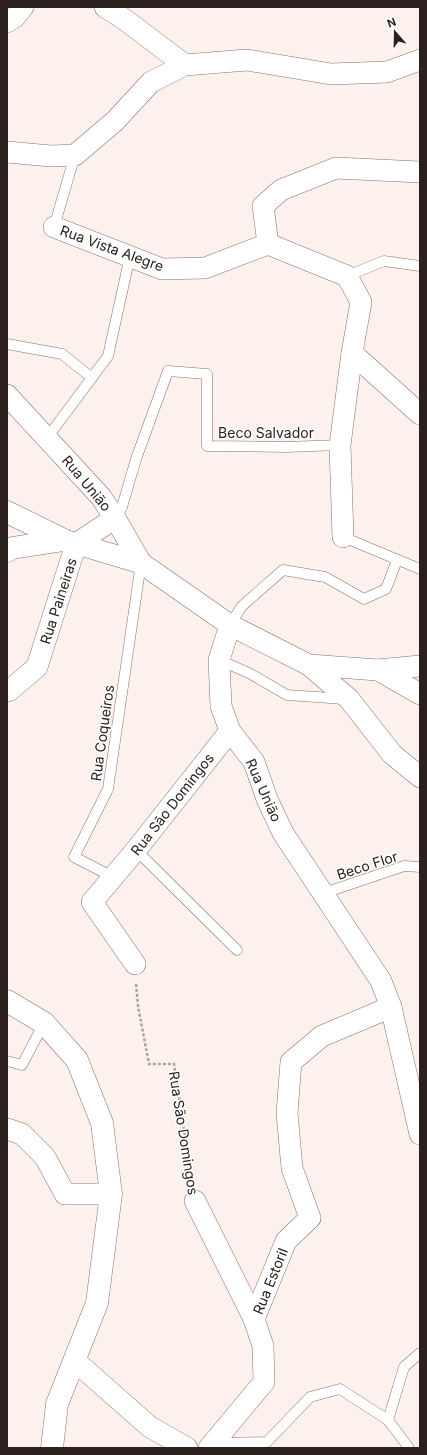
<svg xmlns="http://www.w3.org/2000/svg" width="427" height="1455" viewBox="0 0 427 1455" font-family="Inter,sans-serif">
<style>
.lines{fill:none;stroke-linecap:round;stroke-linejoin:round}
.lane-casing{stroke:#8b6f69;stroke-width:11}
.street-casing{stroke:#8b6f69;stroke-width:22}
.secondary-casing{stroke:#8b6f69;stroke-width:23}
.path{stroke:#aea29f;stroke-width:2.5;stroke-dasharray:3 2;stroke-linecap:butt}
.lane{stroke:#fff;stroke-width:10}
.street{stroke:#fff;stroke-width:21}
.secondary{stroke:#fff;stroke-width:22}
.labels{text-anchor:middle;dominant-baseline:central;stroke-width:3;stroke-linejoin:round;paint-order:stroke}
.street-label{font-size:14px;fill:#2b201d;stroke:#fff}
</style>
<rect width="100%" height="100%" fill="#fdf1ee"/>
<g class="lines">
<g class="lane-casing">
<g id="lane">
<path d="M54,227l21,-72"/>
<path d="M347,276l37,-15 36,5"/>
<path d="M7,344l55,10 30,24"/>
<path d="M47,438l61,-82 22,-100"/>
<path d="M115,518l7,-11 14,-48 32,-88 39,3v72l79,1 54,-2"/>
<path d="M343,537l77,32"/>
<path d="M230,625l12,-19 41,-36 42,7 39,22 22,-10 11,-29"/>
<path d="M219,660l30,13 38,22 58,4"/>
<path d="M136,850l101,100"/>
<path d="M113,877l-39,-20 34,-68 33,-226"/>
<path d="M324,893l80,-27 16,1"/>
<path d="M7,1061l15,4 22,-42"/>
<path d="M388,1420l21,28"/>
<path d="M214,1443l53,-1 43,-45 30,-8 48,31 16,-53 16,-14"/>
</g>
</g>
<g class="street-casing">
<g id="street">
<path d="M105,7l19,12 61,46"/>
<path d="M7,22l8,-5 8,-10"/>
<path d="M7,152l44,4 24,-1 40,-34 36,-39 34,-17 62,-5 84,14 56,-2 33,-12"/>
<path d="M54,227l108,42 43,-1 63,-24 79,32 14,26 -9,51 -12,92 3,92"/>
<path d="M268,244l-5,-38 18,-16 55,-22 84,4"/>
<path d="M352,353l68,61"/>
<path d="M7,395l94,102 14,21 26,45 89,62 -11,35 2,46 9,25 24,31 13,37 16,34 98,148 10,26 29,127"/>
<path d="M67,541l74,22"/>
<path d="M230,625l79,40 69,5 42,-4"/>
<path d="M309,665l40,34 43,55 28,23"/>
<path d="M378,670l42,24"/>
<path d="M7,691l3,-1 27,-23 39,-123 39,-26"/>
<path d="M135,964l-43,-62 44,-52 94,-119"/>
<path d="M7,1129l15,5 23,23 20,37h46"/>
<path d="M195,1201l59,118"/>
<path d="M74,1360l76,67 37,21"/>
<path d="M209,1448l55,-66 -1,-36 -9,-27 32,-78 24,-23 -18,-50 -5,-55 4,-51 31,-26 69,-29"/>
</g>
</g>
<g class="secondary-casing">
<g id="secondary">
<path d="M7,512l57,28"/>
<path d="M7,551l5,-3 52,-8"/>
<path d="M7,1001l37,22 33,37 25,63 9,71 -14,109 -40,101 -5,44"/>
</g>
</g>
<path class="path" d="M136,984l2,22 11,58h25l18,117"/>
<use href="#lane" class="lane"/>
<use href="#street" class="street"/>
<use href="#secondary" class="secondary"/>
</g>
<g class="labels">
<g class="street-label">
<text transform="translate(112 248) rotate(20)">Rua Vista Alegre</text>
<text x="266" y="432">Beco Salvador</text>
<text transform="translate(87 483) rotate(50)">Rua União</text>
<text transform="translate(58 601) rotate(-72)">Rua Paineiras</text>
<text transform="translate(102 733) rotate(-82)">Rua Coqueiros</text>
<text transform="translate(264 790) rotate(66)">Rua União</text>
<text transform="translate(172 804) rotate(-52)">Rua São Domingos</text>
<text transform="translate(367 865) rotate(-18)">Beco Flor</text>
<text transform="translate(184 1133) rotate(81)">Rua São Domingos</text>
<text transform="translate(270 1281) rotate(-68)">Rua Estoril</text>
</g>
</g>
<rect width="427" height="1455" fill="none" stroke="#2b201d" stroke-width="16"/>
<g transform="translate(395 32) rotate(340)" stroke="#ffffff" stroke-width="3" paint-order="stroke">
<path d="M0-3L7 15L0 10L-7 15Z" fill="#2b201d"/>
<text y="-6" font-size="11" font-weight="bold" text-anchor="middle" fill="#2b201d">N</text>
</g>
</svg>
